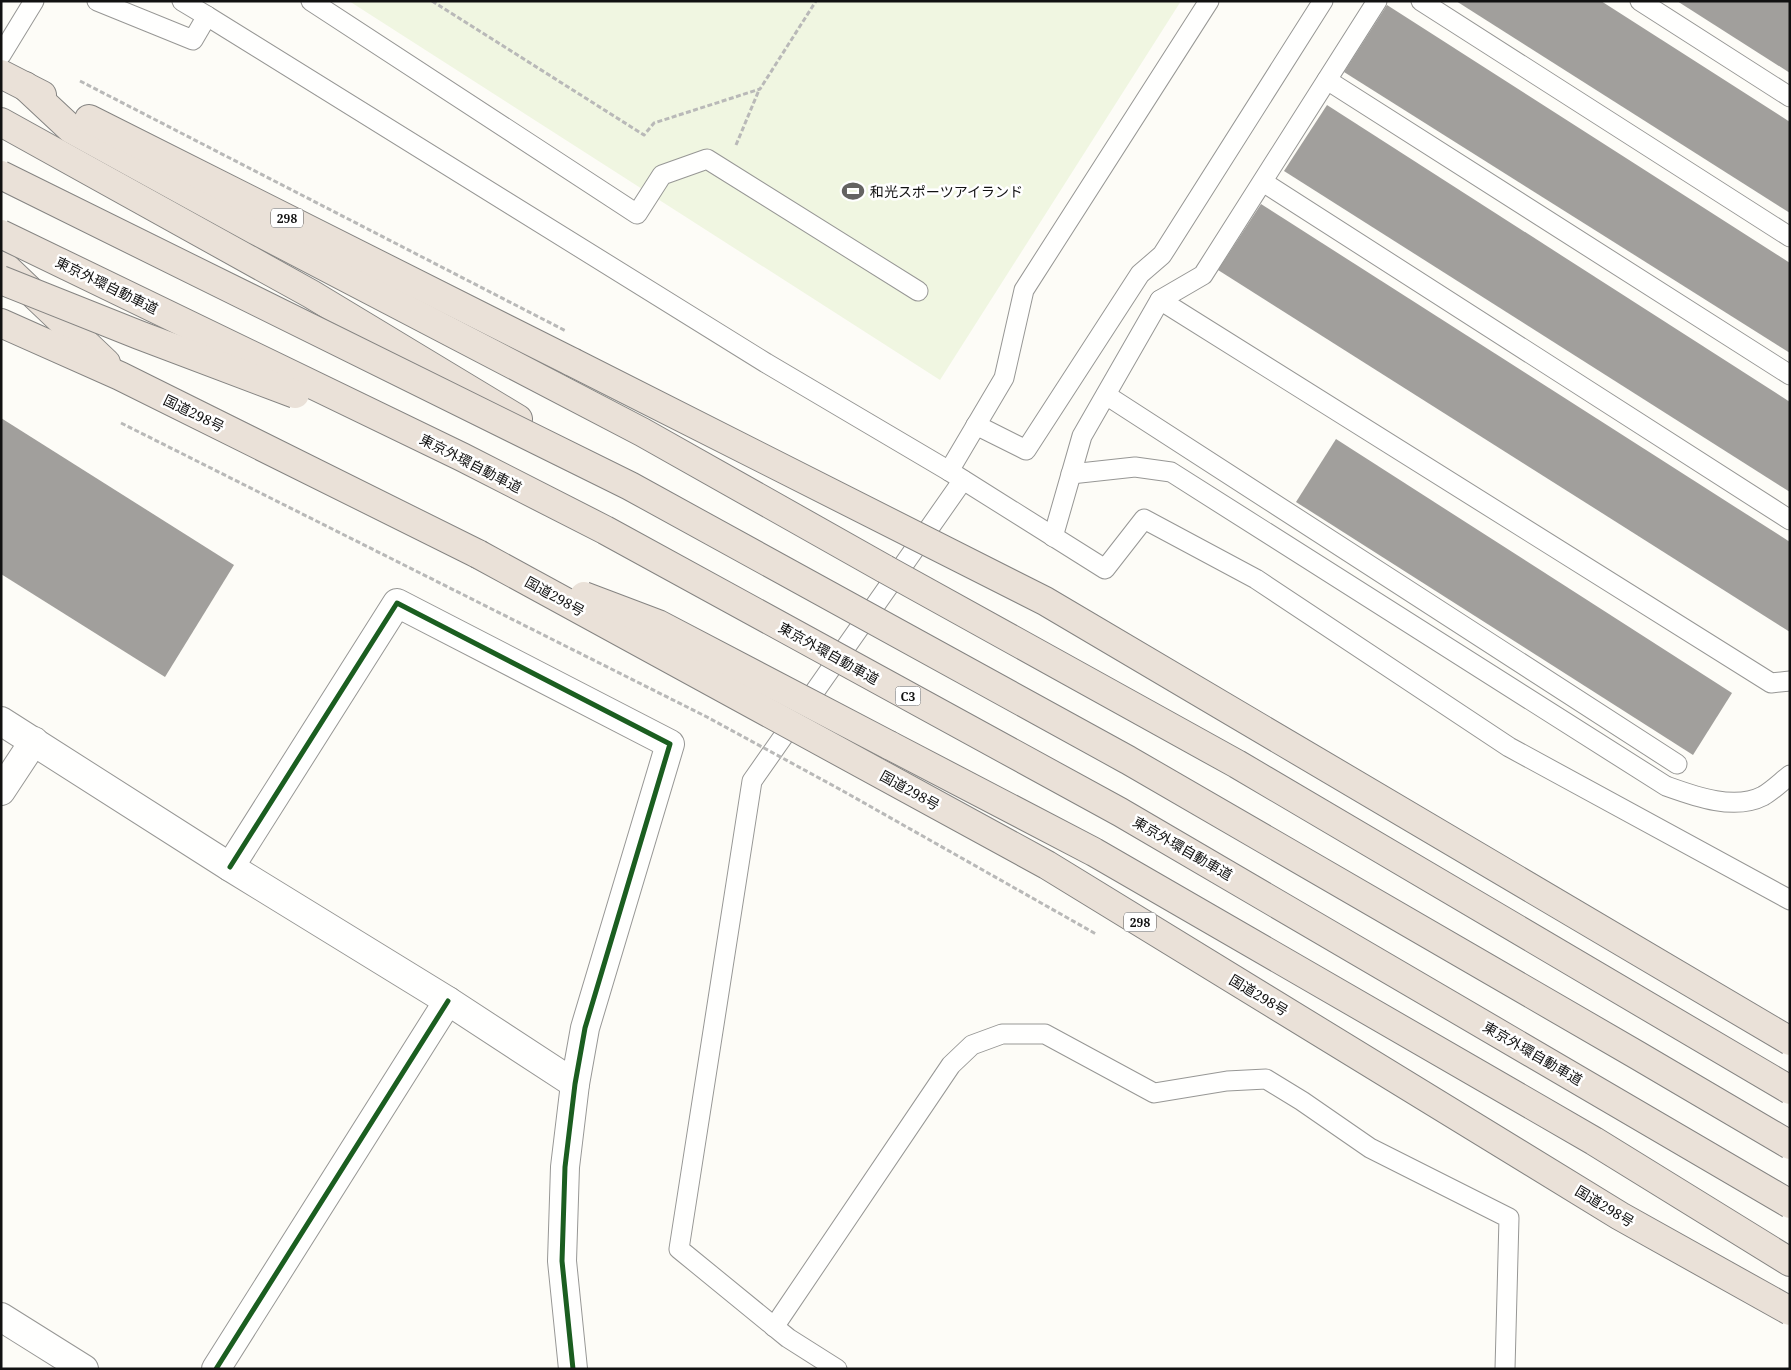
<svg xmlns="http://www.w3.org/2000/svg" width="1791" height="1370" viewBox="0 0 1791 1370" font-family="'Noto Serif','Noto Sans JP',serif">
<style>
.pitch{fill:#f0f6e1}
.building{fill:#a19f9c}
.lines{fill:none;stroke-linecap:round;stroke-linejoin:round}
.lane-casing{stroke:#979795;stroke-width:21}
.street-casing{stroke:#979795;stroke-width:30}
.highway-casing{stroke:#858482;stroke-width:30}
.path{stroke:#b9b9b8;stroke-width:3;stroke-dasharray:5 2.5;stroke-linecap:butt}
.lane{stroke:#fffffe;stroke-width:19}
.street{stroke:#fffffe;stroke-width:28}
.highway{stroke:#eae1d8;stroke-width:28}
.highway-bridge-casing{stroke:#858482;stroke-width:30;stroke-linecap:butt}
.path-bridge{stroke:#b9b9b8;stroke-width:3;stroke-dasharray:5 2.5;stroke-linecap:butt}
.highway-bridge{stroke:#eae1d8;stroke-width:28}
.cycleway-casing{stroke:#fff;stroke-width:8}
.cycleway{stroke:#1b5e20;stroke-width:5}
.labels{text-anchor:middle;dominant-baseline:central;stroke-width:5;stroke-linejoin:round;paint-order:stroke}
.shield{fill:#fff;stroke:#585858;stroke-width:1}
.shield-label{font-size:12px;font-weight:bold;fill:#111}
.poi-label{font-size:14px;fill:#111;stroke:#fff;text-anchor:start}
.street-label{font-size:14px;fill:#111;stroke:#fff}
</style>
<rect width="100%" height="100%" fill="#fdfcf7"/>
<path class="pitch" d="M349,1h832l-241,379z"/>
<g class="building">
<path d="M1456,1h145l189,121v91z"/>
<path d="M1677,1h113v72z"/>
<path d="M1387,5l403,258v90l-446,-281z"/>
<path d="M1327,105l463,297v90l-506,-321z"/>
<path d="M1261,204l529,338v90l-572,-362z"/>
<path d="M1,418l233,147 -69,112 -164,-103z"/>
<path d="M1336,439l396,254 -39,62 -397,-253z"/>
</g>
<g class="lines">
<g class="lane-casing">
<g id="lane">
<path d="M97,1l96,39 14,-24 559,347 183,108 156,98 39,-50 112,60 253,168 281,153"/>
<path d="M182,1l25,15"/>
<path d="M311,1l326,213 25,-39 45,-16 211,132"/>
<path d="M1421,1l369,236"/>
<path d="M1640,1l150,96"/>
<path d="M1,55l33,-54"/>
<path d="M1327,80l463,295"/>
<path d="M1263,182l527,338"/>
<path d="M1160,300l611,383 19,-2"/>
<path d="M1106,395l571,369"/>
<path d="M976,425l50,25 114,-176 22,-19 161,-254"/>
<path d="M949,471l55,-93 20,-88 185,-289"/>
<path d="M1071,474l64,-7 36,5 495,314c28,10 68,25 97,10 9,-5 18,-14 27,-21"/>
<path d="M1053,537l29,-101 78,-136 43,-25 174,-274"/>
<path d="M774,1327l177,-262 21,-20 30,-11h43l109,59 73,-12 39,-2 36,22 68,47 139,70 -4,151"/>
<path d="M837,1369l-49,-31 -109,-89 73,-468 211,-301"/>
</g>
</g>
<g class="street-casing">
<g id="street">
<path d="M1,721l229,146 218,134 127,83"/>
<path d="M1,791l33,-50"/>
<path d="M230,867l167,-264 273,141 -85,284 -10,56 -10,83 -3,94 11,108"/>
<path d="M1,1317l83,52"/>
<path d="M216,1369l232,-368"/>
</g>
</g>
<g class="highway-casing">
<g id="highway">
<path d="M1,74l41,21"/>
<path d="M25,86l46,43 184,101 387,202 243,137"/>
<path d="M89,119l483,243"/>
<path d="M1,122l310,172 207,125"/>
<path d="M1,263l105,100"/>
<path d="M1,323l119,53 358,178"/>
<path d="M889,745l205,107 500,289 196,121"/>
</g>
</g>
<g class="path">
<path d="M432,1l212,134 10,-12 106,-34 56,-88"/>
<path d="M736,145l23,-55"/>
</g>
<use href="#lane" class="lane"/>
<use href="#street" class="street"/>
<use href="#highway" class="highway"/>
<g class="highway-bridge-casing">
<g id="highway-bridge">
<path d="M1,175l629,311 498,274 509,295 153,90"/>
<path d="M1,234l461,223 143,73 515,282 670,392"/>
<path d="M1,280l138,55 156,59"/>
<path d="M572,362l473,239 745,440"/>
<path d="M478,554l569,311 573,351 170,95"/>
<path d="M885,569l352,195 553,326"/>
<path d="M584,596l74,28 231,121"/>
</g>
</g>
<g class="path-bridge">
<path d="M80,81l486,250"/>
<path d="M121,423l586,294 136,74 253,143"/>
</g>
<use href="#highway-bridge" class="highway-bridge"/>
<g class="cycleway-casing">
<g id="cycleway">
<path d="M230,867l167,-264 273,141 -85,284 -10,56 -10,83 -3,94 11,108"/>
<path d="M216,1369l232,-368"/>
</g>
</g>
<use href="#cycleway" class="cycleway"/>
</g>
<defs>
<g id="stadium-bare" transform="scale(1.725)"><path d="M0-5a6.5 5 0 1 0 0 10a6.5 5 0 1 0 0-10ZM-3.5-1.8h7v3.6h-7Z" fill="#646362" stroke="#fff" stroke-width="2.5" paint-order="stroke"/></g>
</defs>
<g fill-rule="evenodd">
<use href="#stadium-bare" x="853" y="191"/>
</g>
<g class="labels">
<g class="shield">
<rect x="271" y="208.5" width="32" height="19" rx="4"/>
<rect x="895.5" y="686.5" width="25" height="19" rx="4"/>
<rect x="1124" y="912.5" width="32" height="19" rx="4"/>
</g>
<g class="shield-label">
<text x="287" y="218">298</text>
<text x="908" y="696">C3</text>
<text x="1140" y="922">298</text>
</g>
<g class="poi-label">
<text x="870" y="191">和光スポーツアイランド</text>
</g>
<g class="street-label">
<text transform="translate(107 285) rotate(26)">東京外環自動車道</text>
<text transform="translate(194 413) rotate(26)">国道298号</text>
<text transform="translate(471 463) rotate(27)">東京外環自動車道</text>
<text transform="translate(555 596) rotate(29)">国道298号</text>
<text transform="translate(829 653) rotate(29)">東京外環自動車道</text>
<text transform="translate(910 790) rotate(29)">国道298号</text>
<text transform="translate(1183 848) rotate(30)">東京外環自動車道</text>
<text transform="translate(1259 995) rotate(31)">国道298号</text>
<text transform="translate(1533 1053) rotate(30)">東京外環自動車道</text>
<text transform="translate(1605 1206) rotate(31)">国道298号</text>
</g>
</g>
<rect width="1791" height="1370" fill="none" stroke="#111111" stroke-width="5"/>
</svg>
